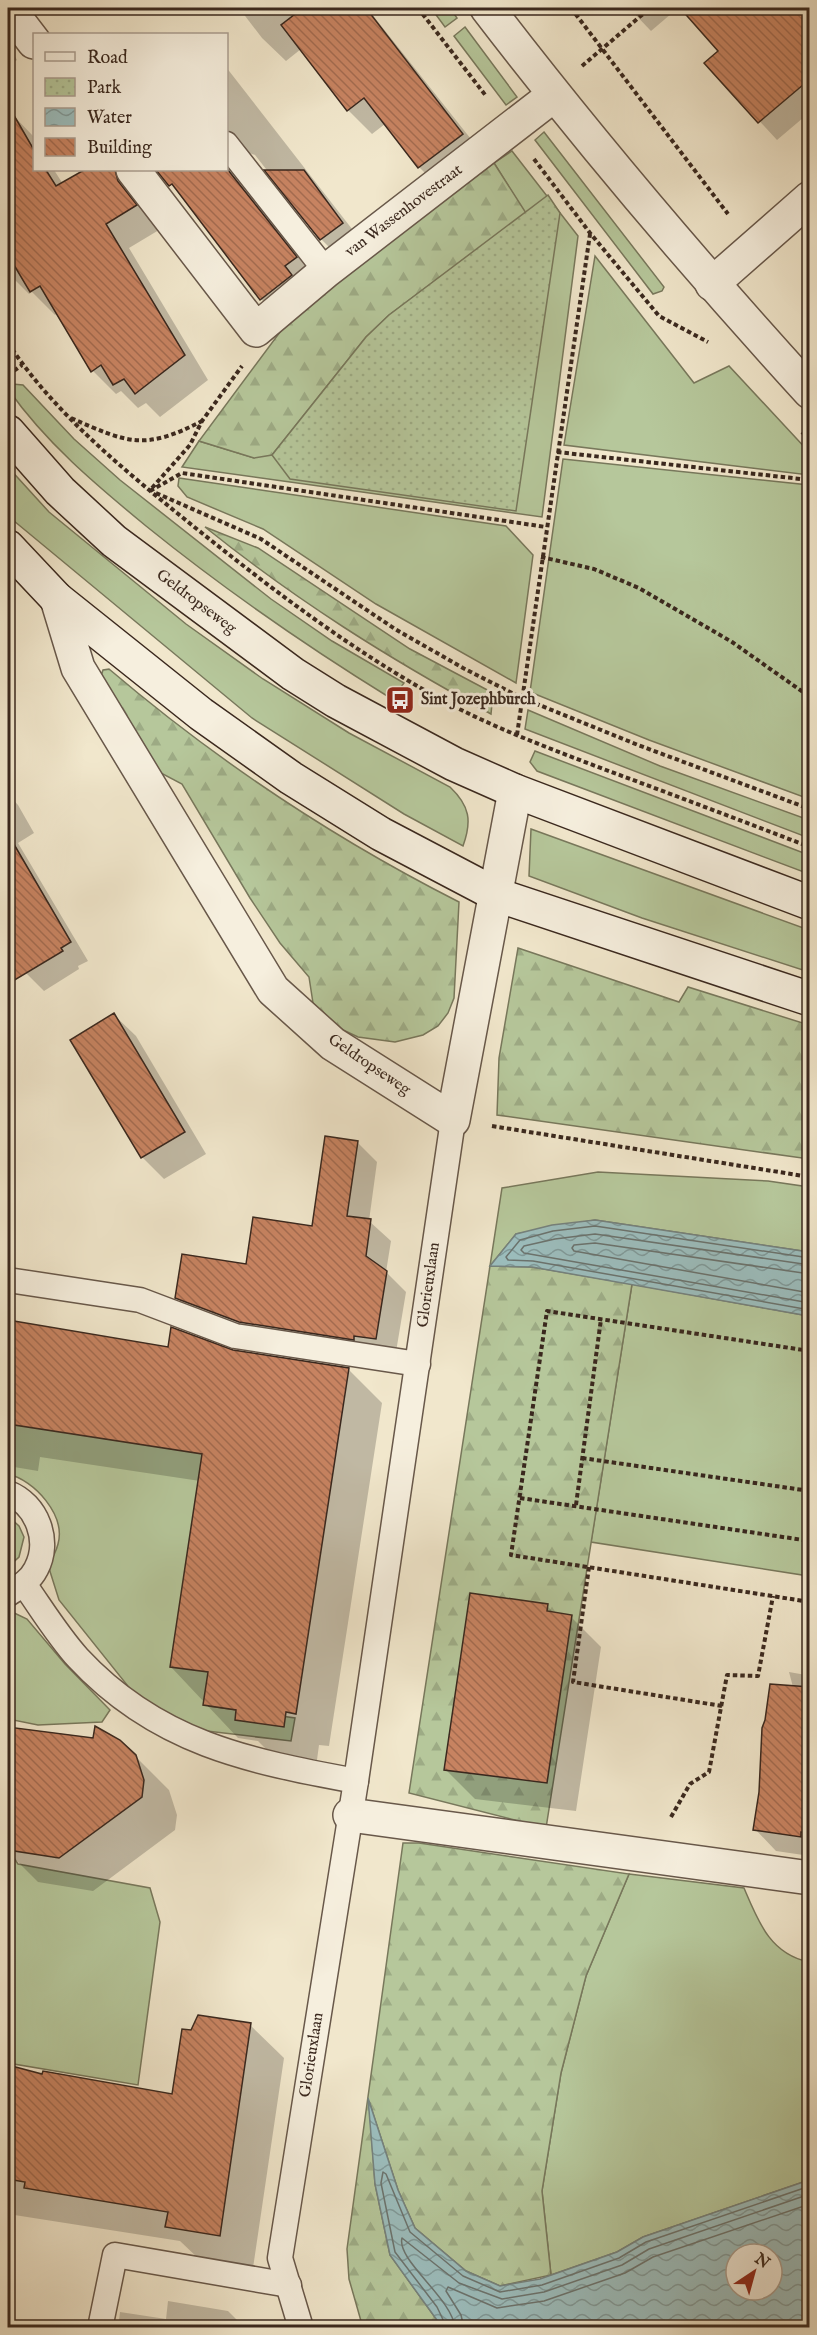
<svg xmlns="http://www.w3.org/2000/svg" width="817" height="2335" viewBox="0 0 817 2335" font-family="'IM FELL English',serif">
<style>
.grass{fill:#b6c79b;stroke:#78785c;stroke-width:1.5}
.forest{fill:url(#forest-firs);stroke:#78785c;stroke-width:1.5}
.park{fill:url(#park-dots);stroke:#78785c;stroke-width:1.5}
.water{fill:url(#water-waves);stroke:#75827e;stroke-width:1.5;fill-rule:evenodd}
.shadow{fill:#0003}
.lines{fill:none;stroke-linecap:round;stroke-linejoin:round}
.shore{stroke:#6b736e;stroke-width:1.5}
.building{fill:url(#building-back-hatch);stroke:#3a281e;stroke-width:1.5}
.service-casing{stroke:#68584a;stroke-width:27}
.pedestrian-casing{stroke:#68584a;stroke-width:36}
.minor-casing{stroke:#68584a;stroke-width:36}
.secondary-casing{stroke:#3a281e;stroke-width:36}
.path{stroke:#3a281e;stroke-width:4;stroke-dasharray:4.5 3;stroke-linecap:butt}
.service{stroke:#f6efde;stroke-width:24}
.pedestrian{stroke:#f6efde;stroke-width:33}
.minor{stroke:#f6efde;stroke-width:33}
.secondary{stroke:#f6efde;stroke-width:33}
.labels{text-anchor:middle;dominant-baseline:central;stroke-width:6;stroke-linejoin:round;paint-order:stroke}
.street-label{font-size:16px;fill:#3a281e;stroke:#f6efde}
.poi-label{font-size:16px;font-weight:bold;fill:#3a281e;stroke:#f6efde;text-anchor:start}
</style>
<defs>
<pattern id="forest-firs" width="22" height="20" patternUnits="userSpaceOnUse" patternTransform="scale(1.5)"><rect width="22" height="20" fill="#b6c79b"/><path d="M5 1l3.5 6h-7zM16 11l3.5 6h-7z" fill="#9dab85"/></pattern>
<pattern id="park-dots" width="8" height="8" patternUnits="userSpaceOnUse" patternTransform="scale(1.5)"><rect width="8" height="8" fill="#b6c79b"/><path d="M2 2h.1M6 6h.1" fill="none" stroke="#9dab85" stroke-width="1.8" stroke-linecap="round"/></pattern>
<pattern id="water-waves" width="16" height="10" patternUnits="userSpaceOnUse" patternTransform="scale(1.5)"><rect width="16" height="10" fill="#9cbebe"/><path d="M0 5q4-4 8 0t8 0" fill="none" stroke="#809a9a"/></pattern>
<pattern id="building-back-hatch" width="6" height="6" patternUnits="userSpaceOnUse" patternTransform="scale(1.5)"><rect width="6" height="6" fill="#c78361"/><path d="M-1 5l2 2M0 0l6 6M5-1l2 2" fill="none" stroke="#a36b4f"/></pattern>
</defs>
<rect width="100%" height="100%" fill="#f1e7cc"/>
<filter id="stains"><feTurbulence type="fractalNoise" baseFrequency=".00333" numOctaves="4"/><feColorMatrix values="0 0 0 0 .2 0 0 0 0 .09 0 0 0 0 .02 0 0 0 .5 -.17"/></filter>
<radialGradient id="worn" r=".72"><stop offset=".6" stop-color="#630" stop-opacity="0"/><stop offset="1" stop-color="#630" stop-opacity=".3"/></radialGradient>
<g class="grass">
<path d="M431,8h19l7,10 -12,9z"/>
<path d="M465,27l52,70 -11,8 -52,-69z"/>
<path d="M544,132l120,155 -2,4 -9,3 -118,-154z"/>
<path d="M512,151l66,85 -36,281 -360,-50 17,-26 55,17 271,-245 -31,-50z"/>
<path d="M595,256l99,127 35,-17 80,86v23l-245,-30z"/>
<path d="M12,384l11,1 51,54 46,41 151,119 61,42 72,42 -12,16c-86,-53 -168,-110 -246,-173 -51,-42 -100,-83 -138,-137v-4z"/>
<path d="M563,459l246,26v314l-160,-59 -119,-48z"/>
<path d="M8,467l41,45 137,112 77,55 86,54 101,54c20,19 22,34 13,59l-59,-32 -152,-96 -244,-202z"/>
<path d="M179,478l327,48 27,29 -17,128 -140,-79 -113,-75 -76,-32 -9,-11z"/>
<path d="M528,710l132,56 149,54v18l-284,-109z"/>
<path d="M535,751l274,104v19l-272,-103 -7,-9z"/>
<path d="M531,829l278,101v42l-167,-54 -113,-42z"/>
<path d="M598,1172l170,9 41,6v65l-214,-32 -79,14 -26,32 12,-78z"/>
<path d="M632,1284l177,32v260l-218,-34z"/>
<path d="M15,1416l196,34 3,215 -5,41 86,12 -4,23 -110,-13 -38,-23 -84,-105 -11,-35c4,-6 8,-13 10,-21 8,-29 -24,-64 -50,-70v-45z"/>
<path d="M8,1516l11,10 5,11 -5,20 -11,10z"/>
<path d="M8,1610l19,9 38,45 45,46 -8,12 -64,3 -30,-6z"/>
<path d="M8,1849l10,15 132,24 10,34 -22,163 -130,-22z"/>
<path d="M629,1874l115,14c14,33 26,66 65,74v218l-166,57 -26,15 -66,23 -9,-84 19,-118 25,-97z"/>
</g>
<g class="forest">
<path d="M494,163l32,50 -137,102 -23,22 -94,118 -18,3 -55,-17 84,-113 48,-43z"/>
<path d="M205,527l53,21 152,101 83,44 -2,21c-103,-56 -194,-113 -286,-187z"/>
<path d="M109,669c108,92 224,169 350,233l-5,96 -6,15 -10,13 -15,9 -28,7 -37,-5 -17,-8 -28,-26 -4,-26 -29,-34 -30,-45 -68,-114 -23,-12 -58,-96 2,-6z"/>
<path d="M518,948l161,54 9,-15 121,38v134l-312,-44 2,-57z"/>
<path d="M490,1266l42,1 100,17 -86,544 -137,-35z"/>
<path d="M403,1843h16l210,31 -43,102 -25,97 -19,118 9,84 -51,11 -34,-15 -51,-43 -17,-38 -29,-89 6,83 15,71 52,72 -79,1 -14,-49 -2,-30z"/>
</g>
<path class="park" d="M548,195l12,18 -44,298 -226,-32 -18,-24 94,-118 23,-22z"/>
<g class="water">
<path d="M595,1220l214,32v64l-277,-49 -42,-1 26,-32 36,-9z"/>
<path d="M368,2098l30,92 17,38 51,43 34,15 40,-7 77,-27 26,-15 166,-57v147h-367l-52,-72 -15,-71zM736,2254h36v36h-36z"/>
</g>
<g class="shadow">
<path d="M239,8h128l119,150 -43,33 -24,-24 -34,-43 -13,10 -24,-24 -47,-61 -15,12 -24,-23z"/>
<path d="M629,8h49l-27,23z"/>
<path d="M682,8h128v104l-33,28 -71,-77 14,-12z"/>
<path d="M8,44l9,16 -9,6z"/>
<path d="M226,67l140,180 -21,16 -24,-24 -66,-84 -6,-2 -9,4 80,125 -35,41 -24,-24 -96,-123 -9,-1 3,55 -30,18 79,132 -48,37 -14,-14 -8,5 -17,-17 -5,3 -23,-23 -35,-58 -3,2 -23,-23 -3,2 -21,-21v-159l2,-2 24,25v33h20l9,14 24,-14h139z"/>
<path d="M810,289v9l-5,-5z"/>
<path d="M8,794l10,11 16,28 -16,10 70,118 -10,5 1,3 -35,22 -18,-18 -18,-31z"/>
<path d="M114,1015l22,21 70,118 -42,25 -22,-22 -70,-117z"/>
<path d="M357,1142l20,20 -8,59 22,20 -5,31 20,20 -11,66 -198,-40 -20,-20 70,-32 66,-39z"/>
<path d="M8,1319l3,3 159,27 62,3 116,17 34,34 -53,343 -10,-1 -2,15 -47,-7 -12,-12 -20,-3 -67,-71 29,-186 -160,-24 -2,14 -30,-5z"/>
<path d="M547,1606l8,8 16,3 30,30 -25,164 -101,-12 -30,-30z"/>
<path d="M808,1665h2v191l-34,-5 -21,-22 38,-142 -4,-15 17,3z"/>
<path d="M8,1727l112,14 49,49 8,25 -2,15 -82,61 -55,-9 -26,-26 -4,-1z"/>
<path d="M250,2025l34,33 -31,210 -53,-8 -20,-19 -172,-27v-144l165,26z"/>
<path d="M168,2301l60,10 17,17h-127l2,-16 46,7z"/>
</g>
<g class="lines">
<g class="shore">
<path d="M810,1258l-215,-32 -42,5 -33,9 -14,17 2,3 25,1 277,49"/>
<path d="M810,1265l-215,-31 -40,5 -31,7 -3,4 3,3 286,50"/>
<path d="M810,1274l-215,-31 -21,2 -2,3 2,3 236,42"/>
<path d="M447,2328l-10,-21 -42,-55 -14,-69 2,-11 3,2 24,58 53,44 37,16 42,-7 77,-27 27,-16 164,-56"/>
<path d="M455,2328c-2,-29 -59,-68 -53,-90l57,45 43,16 42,-7 78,-27 27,-16 161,-55"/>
<path d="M464,2328l-3,-13 -15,-24 2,-4 49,21 47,-7 81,-28 28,-16 157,-53"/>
</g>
</g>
<g class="building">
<path d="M303,8h63l97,126 -45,34 -54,-70 -17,13 -66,-86z"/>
<path d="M680,8h130v71l-52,44 -54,-60 14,-12z"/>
<path d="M8,105l26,45v20h12l10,16 28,-16h31l3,11 19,24 -31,19 79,131 -50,39 -11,-15 -11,6 -12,-20 -10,7 -51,-86 -10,6 -22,-37z"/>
<path d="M156,170h72l69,87 -12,9 7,9 -32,25 -88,-116 -3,2z"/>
<path d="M264,170h40l39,53 -23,17z"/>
<path d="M8,834l63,108 -10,6 2,3 -55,33z"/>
<path d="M114,1013l71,119 -44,26 -71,-118z"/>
<path d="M325,1136l33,5 -11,75 24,3 -5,37 21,15 -11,68 -22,-3v4l-115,-18 -64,-24 7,-44 64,10 7,-47 59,9z"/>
<path d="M8,1320l160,27 3,-20 62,23 116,18 -53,346 -10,-2 -2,15 -49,-7 1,-10 -33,-5 5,-33 -38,-5 32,-213 -194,-30z"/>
<path d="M470,1593l78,11 -1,7 25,4 -25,168 -103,-13z"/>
<path d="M770,1684l40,3v146l-9,-1v5l-48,-7 6,-38 3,-64 3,-8z"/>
<path d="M95,1726l25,14 16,15 8,25 -2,17 -83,61 -51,-8v-123l85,11z"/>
<path d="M198,2015l53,8 -31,213 -55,-9 3,-15 -144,-24 1,-6 -17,-3v-114l34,9 1,-3 129,23 10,-65 9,1z"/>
</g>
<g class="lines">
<g class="service-casing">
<g id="service">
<path d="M226,144l100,127"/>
<path d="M8,1280l132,20 95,36 183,28"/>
<path d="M8,1493c29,11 43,48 28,76 -6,12 -17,18 -28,25"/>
<path d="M24,1584c17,24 34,52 54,74 79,85 170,103 278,123"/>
<path d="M100,2328l15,-73 174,30"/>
<path d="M301,2328l-21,-70 76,-477 97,-661"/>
</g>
</g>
<g class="pedestrian-casing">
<path id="pedestrian" d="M350,1815l460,63"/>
</g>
<g class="minor-casing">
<g id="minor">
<path d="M8,8l26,34"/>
<path d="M487,8c102,133 210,260 323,384"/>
<path d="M133,170l123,160 70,-59 228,-176"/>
<path d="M712,284l98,-86"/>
<path d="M57,599l21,69 195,322 60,54 120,76 62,-329"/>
</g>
</g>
<g class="secondary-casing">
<g id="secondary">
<path d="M8,432l52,59 54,50 179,133 43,27 118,63 61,27 295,112"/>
<path d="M8,547l49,52 144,115 90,64 90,56 116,61 313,104"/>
</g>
</g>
<g class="path">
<path d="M418,8l68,88"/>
<path d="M571,8l157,206"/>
<path d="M582,66l68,-58"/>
<path d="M534,159l56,74 69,83 49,26"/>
<path d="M8,343c44,67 108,120 169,170 84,68 170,135 265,187 52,28 109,49 164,70 68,25 136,51 204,77"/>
<path d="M8,375l14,-10"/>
<path d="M71,418c57,25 73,33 131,3"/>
<path d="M802,432l8,8"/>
<path d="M557,452l253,28"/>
<path d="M152,488l38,-43 12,-24 40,-55"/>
<path d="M150,491l32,-18 364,54"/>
<path d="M156,493l105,46 134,90 68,39 59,30 116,47 172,64"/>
<path d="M541,557l53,12 45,19 93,54 78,55"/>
<path d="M517,735l73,-501"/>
<path d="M492,1126l318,51"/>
<path d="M810,1351l-263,-40 -36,244 299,47"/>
<path d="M582,1458l228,33"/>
<path d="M520,1498l290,43"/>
<path d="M576,1505l25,-186"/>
<path d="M807,1540l3,-21"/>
<path d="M589,1567l-16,115 149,24"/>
<path d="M671,1817l19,-33 19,-12 18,-97 31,1 15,-80"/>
</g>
<use href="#service" class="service"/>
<use href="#pedestrian" class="pedestrian"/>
<use href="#minor" class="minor"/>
<use href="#secondary" class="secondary"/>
</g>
<defs>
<g id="bus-square" transform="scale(1.5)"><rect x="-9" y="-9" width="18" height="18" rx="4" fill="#8f2418" stroke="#f6efde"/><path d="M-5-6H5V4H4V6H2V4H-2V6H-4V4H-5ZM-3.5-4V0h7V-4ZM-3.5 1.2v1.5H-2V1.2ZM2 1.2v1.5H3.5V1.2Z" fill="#fff"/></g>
</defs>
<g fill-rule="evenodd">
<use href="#bus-square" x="400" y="700"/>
</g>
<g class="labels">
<g class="street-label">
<text transform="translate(404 211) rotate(-37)">van Wassenhovestraat</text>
<text transform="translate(196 602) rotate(37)">Geldropseweg</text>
<text transform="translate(369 1065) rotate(34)">Geldropseweg</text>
<text transform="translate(429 1285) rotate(-82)">Glorieuxlaan</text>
<text transform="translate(312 2055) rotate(-81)">Glorieuxlaan</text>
</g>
<g class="poi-label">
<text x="421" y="700">Sint Jozephburch</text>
</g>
</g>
<rect width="817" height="2335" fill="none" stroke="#f1e7cc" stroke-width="30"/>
<rect x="9" y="9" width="799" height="2317" fill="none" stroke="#3a281e" stroke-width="3"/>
<rect x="15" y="15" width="787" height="2305" fill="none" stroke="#3a281e" stroke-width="1.5"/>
<rect x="33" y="33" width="195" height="138" fill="#f6efde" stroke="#ab9f91" stroke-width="1.5"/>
<rect x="45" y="52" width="30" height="9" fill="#f6efde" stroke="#ab9f91" stroke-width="1.5"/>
<text x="87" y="63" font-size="18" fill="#3a281e">Road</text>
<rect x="45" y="78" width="30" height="18" fill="url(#park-dots)" stroke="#ab9f91" stroke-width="1.5"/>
<text x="87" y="93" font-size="18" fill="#3a281e">Park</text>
<rect x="45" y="108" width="30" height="18" fill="url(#water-waves)" stroke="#ab9f91" stroke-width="1.5"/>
<text x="87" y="123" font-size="18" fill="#3a281e">Water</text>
<rect x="45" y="138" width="30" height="18" fill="url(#building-back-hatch)" stroke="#ab9f91" stroke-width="1.5"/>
<text x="87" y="153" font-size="18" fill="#3a281e">Building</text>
<g transform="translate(754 2272) rotate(36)"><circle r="28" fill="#f6efde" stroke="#ab9f91" stroke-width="1.5"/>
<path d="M0-4.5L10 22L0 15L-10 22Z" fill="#8f2418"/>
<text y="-9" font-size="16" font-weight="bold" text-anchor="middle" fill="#3a281e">N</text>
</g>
<rect width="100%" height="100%" filter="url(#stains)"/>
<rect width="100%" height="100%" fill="url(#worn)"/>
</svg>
